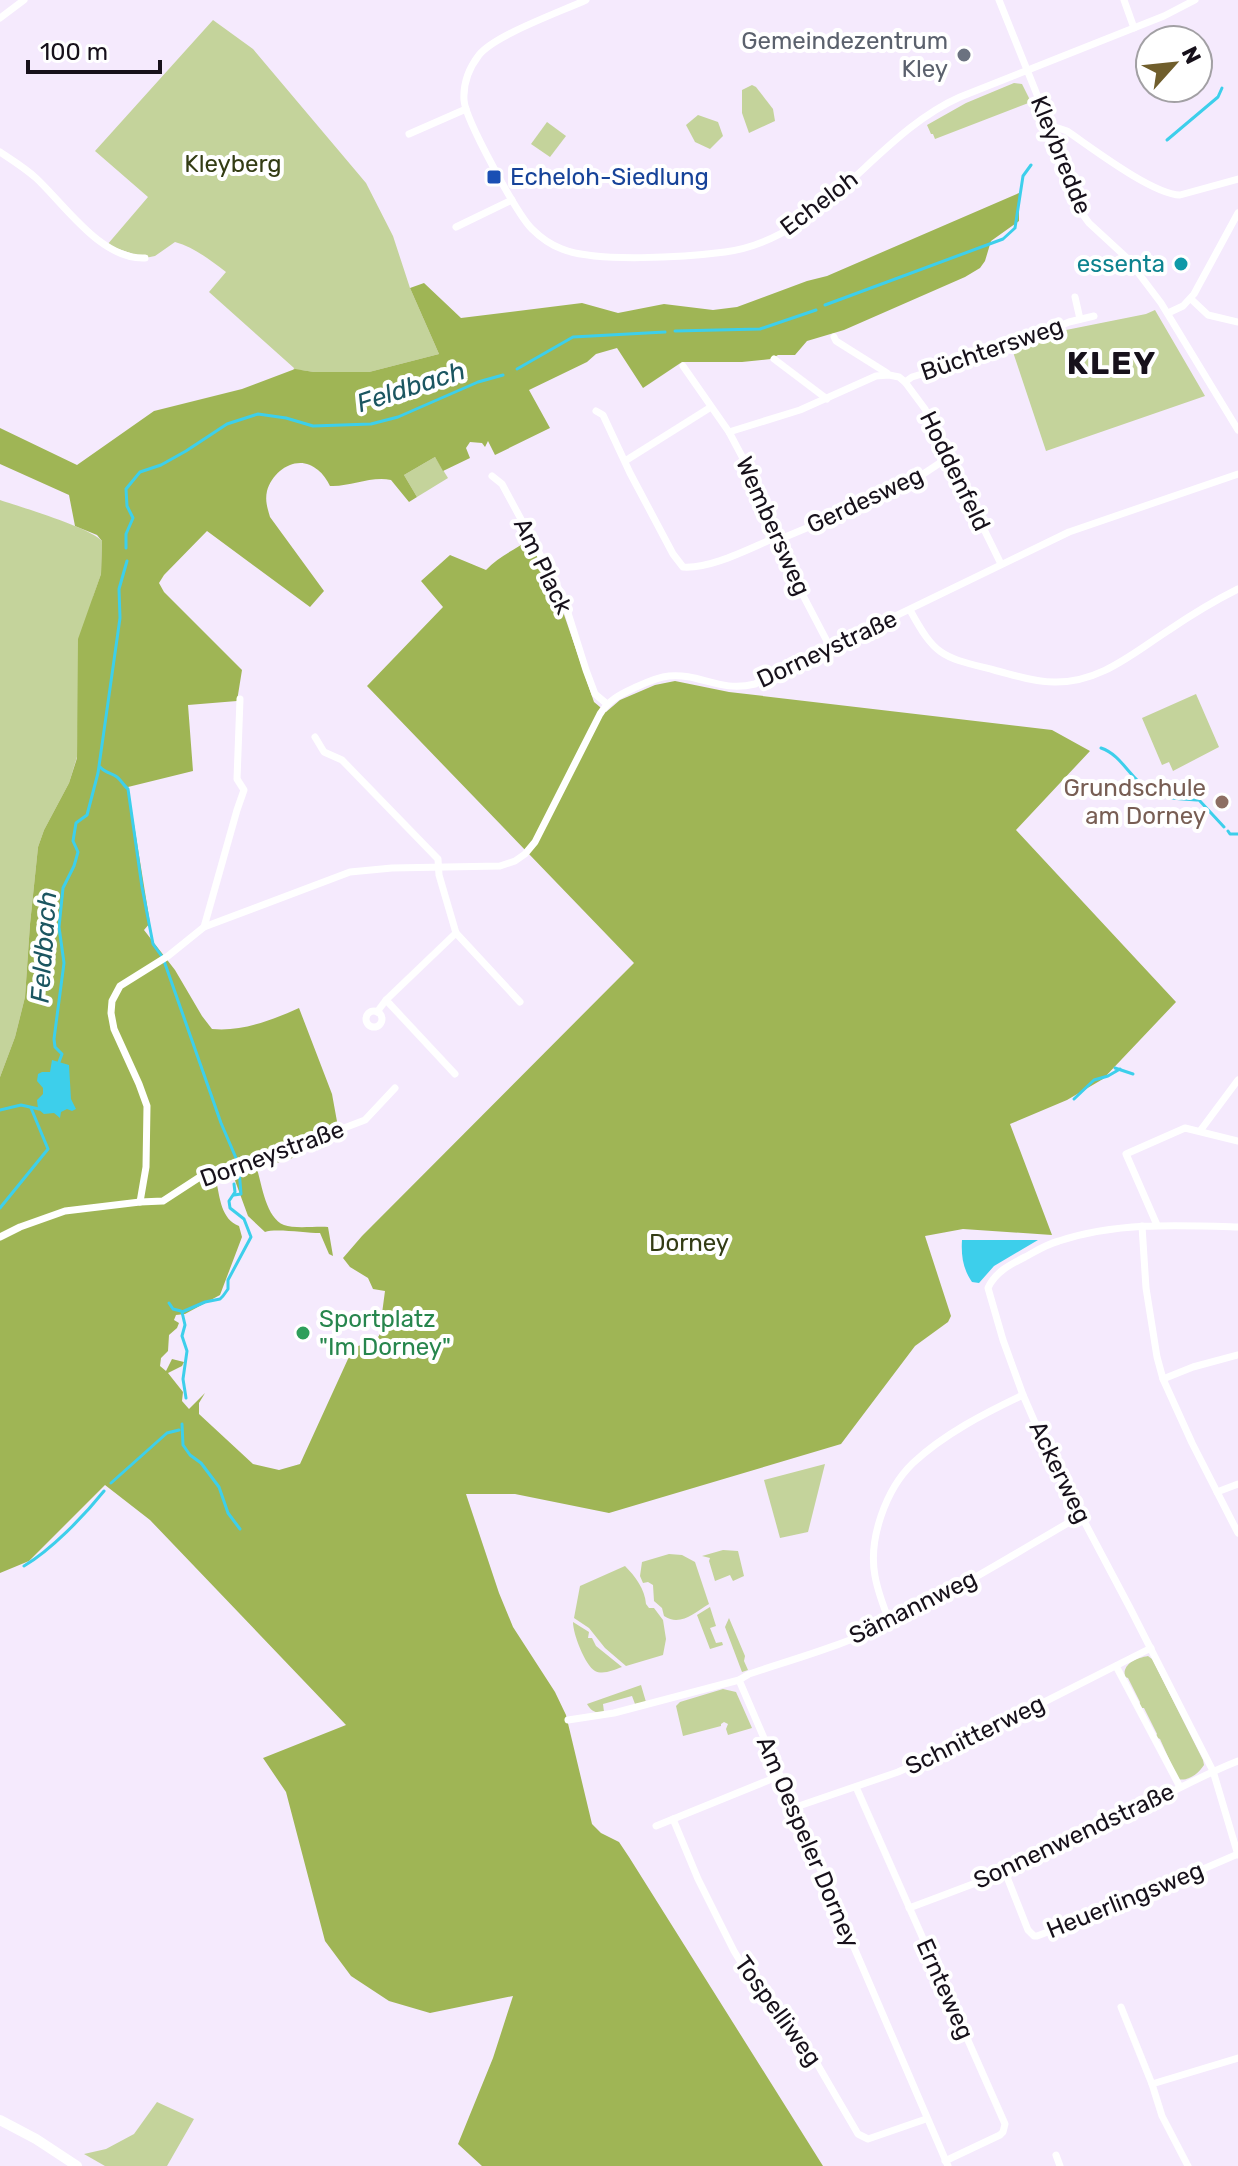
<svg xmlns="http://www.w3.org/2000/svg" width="1238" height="2166" viewBox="0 0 1238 2166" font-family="Rubik,sans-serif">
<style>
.green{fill:#c4d39b}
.forest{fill:#9fb555}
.water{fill:#3dcfeb}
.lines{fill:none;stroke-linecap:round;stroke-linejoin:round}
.stream{stroke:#3dcfeb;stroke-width:3}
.street{stroke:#fff;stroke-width:7}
.secondary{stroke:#fff;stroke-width:10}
.worship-dot{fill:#6b7280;stroke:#fff;stroke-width:3}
.transit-dot{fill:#1a4fb4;stroke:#fff;stroke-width:3}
.culture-dot{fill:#0f9aa8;stroke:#fff;stroke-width:3}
.education-dot{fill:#8d6e63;stroke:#fff;stroke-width:3}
.leisure-dot{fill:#2e9e5b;stroke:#fff;stroke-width:3}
.labels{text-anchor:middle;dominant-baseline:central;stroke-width:8;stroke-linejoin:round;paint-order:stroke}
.worship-label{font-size:24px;fill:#5b616d;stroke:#fff;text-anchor:end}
.street-label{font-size:24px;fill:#17111b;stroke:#fff}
.park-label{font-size:24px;fill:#333c14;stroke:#fff}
.transit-label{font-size:24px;fill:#164399;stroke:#fff;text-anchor:start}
.culture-label{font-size:24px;fill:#0d838f;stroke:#fff;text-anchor:end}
.education-label{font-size:24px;fill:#785e54;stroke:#fff;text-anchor:end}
.leisure-label{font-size:24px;fill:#27864d;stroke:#fff;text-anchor:start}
.water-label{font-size:26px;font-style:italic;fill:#1b5661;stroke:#fff}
.district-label{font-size:32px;font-weight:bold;letter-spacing:2px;fill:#17111b;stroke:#fff}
</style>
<rect width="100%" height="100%" fill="#f5eafd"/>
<g class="green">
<path d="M213,20l40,29 113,134 27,53 17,52 29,66 -70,18h-55l-13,-2 -9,5 2,-7 -85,-76 17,-20c-16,-12 -32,-25 -51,-30l-20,14 -10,2 -38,-13 41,-48 -53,-46z"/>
<path d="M1014,83l8,1 9,18 -96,37 -2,-5h-2l-4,-9 39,-22z"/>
<path d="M752,85l4,2 17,22 2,12 -26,12 -7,-20v-23z"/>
<path d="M698,115l20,7 5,14 -13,13 -15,-7 -9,-17z"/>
<path d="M547,122l19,14 -16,21 -19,-13z"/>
<path d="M1155,310l50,86 -159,55 -33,-99 43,-20 90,-18z"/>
<path d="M435,457l13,21 -31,19 -13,-22z"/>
<path d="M0,500c21,7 91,28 102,41l-1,33 -8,23 -15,129 -1,31 -8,26 -25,47 -6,17 -8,77 -5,73 -10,40 -15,40z"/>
<path d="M1196,694l23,53 -46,24 -4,-9 -7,3 -20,-47z"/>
<path d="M825,1464l-17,68 -28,6 -16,-58z"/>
<path d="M723,1550l15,1 6,25 -11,5 -3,-6 -15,6 -6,-20 1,-3 -8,-2z"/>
<path d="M669,1554l13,1 13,7 14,42c-15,9 -29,23 -45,12l-2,-8 -8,-7 -1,-16 -5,-3 -5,1 -3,-7 2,-14z"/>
<path d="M625,1566c10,10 20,23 21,38l3,4h5l9,12 3,19 -3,16 -37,11 -21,-18 -16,-20 -15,-10 6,-32z"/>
<path d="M710,1607l6,19 -6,2 6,15 6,-1 1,3 -13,4 -13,-34z"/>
<path d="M729,1618l16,38 -1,5 4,9 -6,2 -17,-45z"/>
<path d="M573,1622l16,10 -1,6h4l4,8 26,21c-8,3 -19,8 -27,4 -10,-6 -22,-37 -22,-49z"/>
<path d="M1148,1656l4,3 51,101 1,5c-5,8 -16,17 -26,14l-18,-40 -5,-2 2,-3 -13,-26h-4l-1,-3 1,-3 -12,-24 -3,-1c-3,-13 11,-19 23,-21z"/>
<path d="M641,1685l5,17 -11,2 -3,-8 -29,8 1,8c-9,1 -12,0 -17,-8z"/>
<path d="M723,1689l13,3 16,36 -24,7 -2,-6 2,-5 -4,-2 -3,2v2l-38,10 -7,-30 4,-4z"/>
<path d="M157,2102l37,17 -27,47h-62l-21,-12 22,-5 28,-15z"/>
</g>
<path class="forest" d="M1019,193v28l-28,20 -6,20 -5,7 -15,9 -121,53 -37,11 -12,14h-17l-7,4 -29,3h-60l-39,26 -26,-40 -21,6 -9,8 -58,28 21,38 -55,27 -7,-14 -3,6 -3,-4 -12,-1 -4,6 4,10 -27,13 -8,-14 -31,18 13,22 -8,5 -18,-22c-21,-4 -40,7 -61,6 -3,-6 -7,-12 -12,-16 -19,-17 -45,-1 -51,21 -2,9 0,16 3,26l54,74 -14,16 -103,-76 -43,44 -5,8 5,9 78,78 -5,31 -49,4 5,66 -65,16 22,136 -6,7 31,40 27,46 10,13c30,3 60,-9 87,-21l33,86 6,33 -40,15 4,13 -45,14c5,16 9,49 27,56 10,4 32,1 44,2l5,29 -4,-2 -9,-21c-14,0 -45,-5 -55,-1l-17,-16 -15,-41 -17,5c4,18 5,39 23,46l3,11 -22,58 -35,19 -9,1 -2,5 5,3 -2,5 -8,7 -1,16 -7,7 -1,8 6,5 6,-12 12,3 -2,4 -14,7 15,19 -1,9 7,8 16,-16 -6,10v11l54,50 26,6 21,-6 53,-116 21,-8 5,-4 6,-45 -12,-2 -5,-11 -18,-11 -7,-9 19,-22 272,-273 -267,-277 76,-79 -22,-26 29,-26 36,15c12,-13 28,-20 43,-30l30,60 35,102 12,10 14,-12 35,-15 20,-4 54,11 323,38 38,21 -74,79 160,172 -73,77 -36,21 -57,24 42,111 -89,-6 -38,7 26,80 -3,6 -33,24 -74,98 -232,69 -94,-19h-49l33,99 14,34 42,65 11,23 26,109 9,9 18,9 10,15 194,309h-341l-24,-22 35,-86 20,-62 -83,17 -41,-12 -38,-25 -26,-35 -39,-149 -23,-34 83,-33 -196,-205 -45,-35 -76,76 -29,12v-496l15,-40 10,-40 5,-73 8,-77 6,-17 25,-47 8,-25 1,-119 23,-65 1,-33 -5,-6 -22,-9 -6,-31 -69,-31v-36l77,37 77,-54 88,-22 53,-20 19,3h55l70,-18 -29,-66 14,-5 37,35 121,-15 36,10 46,-9 49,6 24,-3 70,-26 20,-5z"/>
<g class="water">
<path d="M52,1060l17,5 2,34 5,10 -4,2 -5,-2 -6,3 -1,6 -6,-5 -10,1 -6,-5 -1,-9 6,-6v-6l-6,-7 1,-7 4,-2h8z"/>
<path d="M962,1240h76l-44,26 -15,17 -7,-1c-9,-13 -11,-26 -10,-42z"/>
</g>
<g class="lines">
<g class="stream">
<path d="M1167,140l51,-43 4,-9"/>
<path d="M825,305l178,-66 12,-11 8,-52 8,-11"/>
<path d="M675,331l85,-2 56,-19"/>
<path d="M517,369l56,-32 92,-5"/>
<path d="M126,548v-14l7,-16 -6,-12 -1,-17 14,-17 21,-7 25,-14 41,-27 31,-10 28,4 27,8 58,-2 27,-7 80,-35 25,-7"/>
<path d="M1101,748c21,7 29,31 48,42 14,9 34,9 50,10l25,27"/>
<path d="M100,767c5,6 12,6 17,10 5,4 6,8 11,12l14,98 11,57 10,14 58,165 15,35"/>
<path d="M1228,831l2,3h8"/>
<path d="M59,1062l3,-8 -7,-7 -1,-8 10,-76 -5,-36 4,-39 11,-22 4,-14 -5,-11 3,-18 11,-8 11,-42 22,-155 -1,-29 8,-28"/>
<path d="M1115,1068l18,6"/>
<path d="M1074,1099l20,-19 14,-4 12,-7"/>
<path d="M0,1110l21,-5 18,4"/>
<path d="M234,1195l7,-1 -2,-25"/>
<path d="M0,1208l48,-59 -17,-41"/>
<path d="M169,1303l4,6 8,2"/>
<path d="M186,1398l-3,-19 4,-28 -5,-15 3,-11 -3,-13 23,-10 15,-3 3,-3 5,-7v-9l23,-43 -7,-18 -14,-11 -1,-7 6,-9 -1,-8"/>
<path d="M182,1424l1,21 7,10 11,8 18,24 9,26 12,16"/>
<path d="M111,1483l56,-50 12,-3"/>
<path d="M24,1566c27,-16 60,-50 80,-75"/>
</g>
<g class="street">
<path d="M586,0c-26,12 -91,35 -107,55 -10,13 -16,28 -15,45 1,19 53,114 68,129 8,8 19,16 30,20 34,14 124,8 163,3 99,-13 149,-117 235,-155l204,-81 31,-16"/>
<path d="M999,0l53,132 26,76 11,15 38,35 34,45 77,127"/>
<path d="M1124,0l10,28"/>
<path d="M0,18l24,-18"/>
<path d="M1051,129l7,-1 9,3c25,17 85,63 113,64l58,-16"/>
<path d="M409,134l57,-25"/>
<path d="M0,152c12,8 25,16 36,26 29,27 65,82 109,80"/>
<path d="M456,227l56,-27"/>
<path d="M1075,297l5,22"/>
<path d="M1191,299l17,16 30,7"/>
<path d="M1168,313l15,-7 11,-12 44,-81"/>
<path d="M834,337l2,4 51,32"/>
<path d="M774,359l53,40"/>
<path d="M683,366l46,66 17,32 17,34 22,63 45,86"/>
<path d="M905,382l7,-5 95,-29 62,-26 25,-6"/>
<path d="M596,411l7,4 27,58 43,81 10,13c29,2 67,-19 94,-30"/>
<path d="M729,432l71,-22 76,-34 13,-1 10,2 6,5 20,27 76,155"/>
<path d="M625,461l86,-54"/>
<path d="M492,476l10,8 61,113 23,73 9,24 12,10"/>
<path d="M778,540l124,-52 47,-31"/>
<path d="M910,610c26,48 33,47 84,60 20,5 40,12 60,12 46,1 79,-29 115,-52 22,-15 45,-29 69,-41"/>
<path d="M315,737l9,15 18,8 96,99 1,16 17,58 -70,67 -9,12"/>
<path d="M204,927l33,-117 7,-20 -7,-11 3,-80"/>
<path d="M456,933l64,69"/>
<path d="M386,1000l69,74"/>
<circle cx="374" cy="1019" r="8"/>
<path d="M1200,1131l38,-51"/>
<path d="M140,1202l6,-35 1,-61 -8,-22 -25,-55 -3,-16 1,-12 8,-15 48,-30 36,-29 146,-55 42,-4 108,-2 15,-5 10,-7 10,-12 65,-128c9,-14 19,-19 34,-26 11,-5 23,-11 35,-12 31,-3 51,17 86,8l314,-152 169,-58"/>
<path d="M1157,1225l-31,-71 59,-26 53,13"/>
<path d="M1142,1226l4,62 11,69 6,22 29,64 46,90"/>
<path d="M1238,1227c-60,-2 -121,-5 -179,14 -12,3 -23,10 -34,16 -14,7 -30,15 -37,31l15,52 20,55 26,60 81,153 83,163 25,84"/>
<path d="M0,1237l20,-10 45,-16 75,-9 23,-1 43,-28 96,-29 63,-24 30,-32"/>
<path d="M1163,1379l30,-12 45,-12"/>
<path d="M1217,1492l21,-8"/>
<path d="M890,1623c-6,-15 -12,-30 -15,-47 -7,-37 11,-87 38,-113 31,-29 72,-50 110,-68"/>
<path d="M1116,1666l64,121"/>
<path d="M739,1680l209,486"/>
<path d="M568,1720l46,-7 125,-33 10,-6c48,-16 99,-30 144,-53 64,-31 125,-69 187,-105"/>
<path d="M856,1787l149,337 -2,8 -3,3 -55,26"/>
<path d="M793,1808l105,-36 79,-36 174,-88"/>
<path d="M673,1819l25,60 36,72 19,31 45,49 60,103 10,5 58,-20"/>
<path d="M656,1826l123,-50"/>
<path d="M1005,1872l23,58 6,6h3l83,-31 118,-51"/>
<path d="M909,1908c61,-23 123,-45 181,-74 50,-24 97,-53 148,-73"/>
<path d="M1121,2007l31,77 10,32 26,50"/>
<path d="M1152,2084l86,-26"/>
<path d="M1056,2155l4,11"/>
</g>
<path class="secondary" d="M0,2120l36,19 41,27"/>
</g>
<circle class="worship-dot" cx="964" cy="55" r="8"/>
<rect class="transit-dot" x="486" y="169" width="16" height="16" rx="4"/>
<circle class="culture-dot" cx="1181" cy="264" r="8"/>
<circle class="education-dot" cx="1222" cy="802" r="8"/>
<circle class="leisure-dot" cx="303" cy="1333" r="8"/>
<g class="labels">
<g class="worship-label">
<text x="948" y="41">Gemeindezentrum<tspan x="948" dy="28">Kley</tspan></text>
</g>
<g class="street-label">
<text transform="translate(1061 155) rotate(68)">Kleybredde</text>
<text transform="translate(819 203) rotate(-37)">Echeloh</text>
<text transform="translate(992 349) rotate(-19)">Büchtersweg</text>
<text transform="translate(955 471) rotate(64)">Hoddenfeld</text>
<text transform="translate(865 500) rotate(-25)">Gerdesweg</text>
<text transform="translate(773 526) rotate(66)">Wembersweg</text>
<text transform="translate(543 566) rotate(64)">Am Plack</text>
<text transform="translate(827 649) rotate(-25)">Dorneystraße</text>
<text transform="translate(272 1154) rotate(-20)">Dorneystraße</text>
<text transform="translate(1060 1472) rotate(64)">Ackerweg</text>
<text transform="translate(913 1607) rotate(-26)">Sämannweg</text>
<text transform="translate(975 1735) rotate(-26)">Schnitterweg</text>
<text transform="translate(1074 1836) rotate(-25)">Sonnenwendstraße</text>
<text transform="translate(808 1842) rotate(67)">Am Oespeler Dorney</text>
<text transform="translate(1125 1900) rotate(-22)">Heuerlingsweg</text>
<text transform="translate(945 1989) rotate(66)">Ernteweg</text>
<text transform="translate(778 2011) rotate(54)">Tospelliweg</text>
</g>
<g class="park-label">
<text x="233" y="164">Kleyberg</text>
<text x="689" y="1243">Dorney</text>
</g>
<g class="transit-label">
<text x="510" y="177">Echeloh-Siedlung</text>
</g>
<g class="culture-label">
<text x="1165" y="264">essenta</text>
</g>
<g class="education-label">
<text x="1206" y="788">Grundschule<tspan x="1206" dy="28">am Dorney</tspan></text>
</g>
<g class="leisure-label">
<text x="319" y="1319">Sportplatz<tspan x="319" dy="28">"Im Dorney"</tspan></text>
</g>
<g class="water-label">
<text transform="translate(411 387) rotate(-18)">Feldbach</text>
<text transform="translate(44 947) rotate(-86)">Feldbach</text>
</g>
<g class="district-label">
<text x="1112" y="363">KLEY</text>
</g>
</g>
<g transform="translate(1174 64) rotate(63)"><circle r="38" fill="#ffffff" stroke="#a2a0a4" stroke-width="2"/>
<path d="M0-6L14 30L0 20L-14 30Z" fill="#705e2c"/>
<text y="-12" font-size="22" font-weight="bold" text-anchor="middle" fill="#17111b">N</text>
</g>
<path d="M28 60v12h132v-12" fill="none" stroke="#17111b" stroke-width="4"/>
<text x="40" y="60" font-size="24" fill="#17111b" stroke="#ffffff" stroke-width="6" paint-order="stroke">100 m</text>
</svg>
